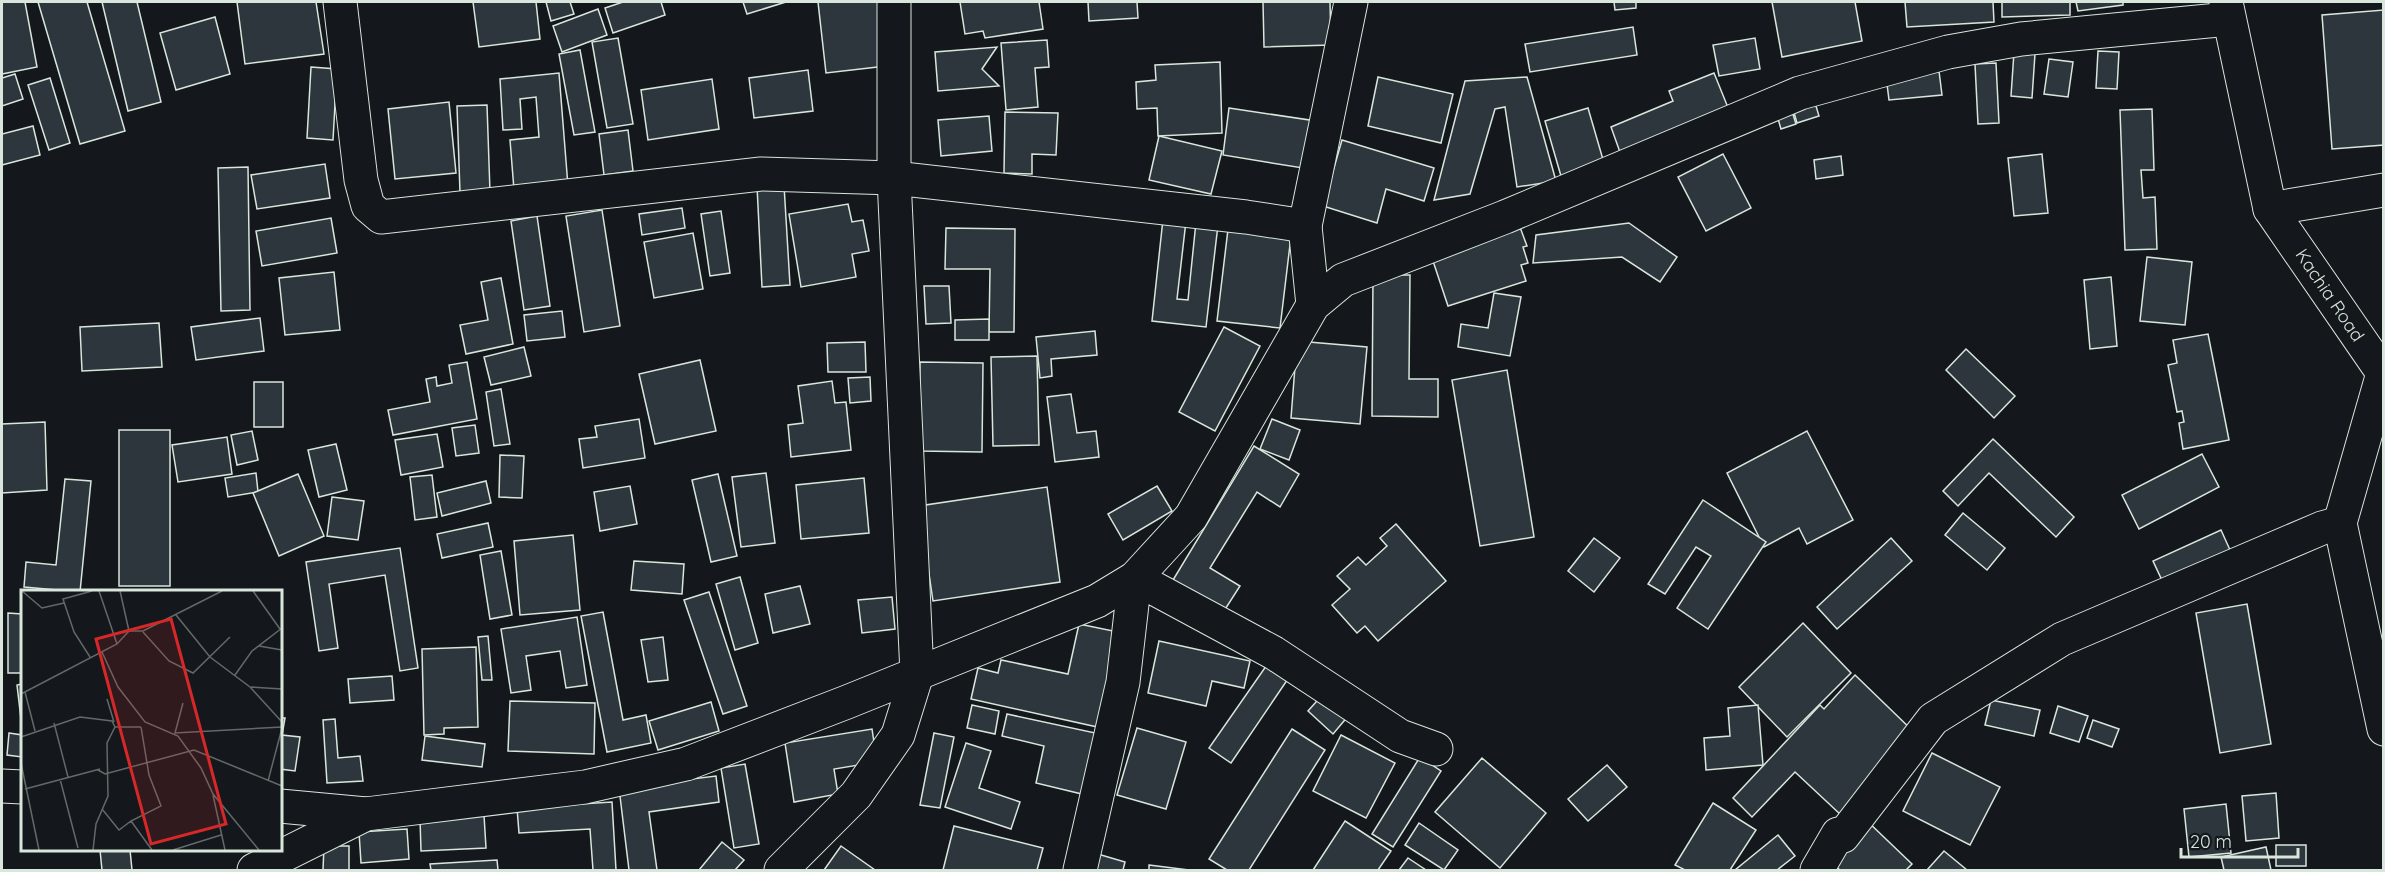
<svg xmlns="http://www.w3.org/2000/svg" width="2385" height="872" viewBox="0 0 2385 872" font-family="Quicksand,sans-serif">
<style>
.building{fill:#2c363c;stroke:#d8e6dc;stroke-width:1.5}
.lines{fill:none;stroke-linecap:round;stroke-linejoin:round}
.minor-casing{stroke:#d8e6dc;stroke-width:35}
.trunk-casing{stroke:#d8e6dc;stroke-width:35}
.minor{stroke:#14181c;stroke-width:33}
.trunk{stroke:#14181c;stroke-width:33}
.labels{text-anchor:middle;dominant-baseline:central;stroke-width:4.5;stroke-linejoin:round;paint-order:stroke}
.street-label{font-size:18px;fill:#d8e6dc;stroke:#14181c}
.inset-road{fill:none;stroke:#626a69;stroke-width:1.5}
.view{fill:#d62828;fill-opacity:0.15;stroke:#d62828;stroke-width:3}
.inset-edge{fill:none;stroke:#d8e6dc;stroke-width:3}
</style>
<rect width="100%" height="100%" fill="#14181c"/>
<g class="building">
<path d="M2,2h23l12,65 -35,7z"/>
<path d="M38,2h49l38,129 -45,13z"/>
<path d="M102,2h35l24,100 -33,9z"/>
<path d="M237,2h79l8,52 -79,10z"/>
<path d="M473,2h63l4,37 -61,8z"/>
<path d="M546,2h24l4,12 -23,7z"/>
<path d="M623,2h38l4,13 -52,18 -8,-25z"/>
<path d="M743,2h43l-39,12z"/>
<path d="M818,2h61l7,64 -60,7z"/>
<path d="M960,2h79l4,27 -58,9 -2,-7 -18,3z"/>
<path d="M1088,2h49l1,16 -49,3z"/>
<path d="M1263,2h67l1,43 -67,2z"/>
<path d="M1614,2h22v6l-21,2z"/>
<path d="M1772,2h83l7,39 -80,16z"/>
<path d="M1905,2h88l1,20 -87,5z"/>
<path d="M2002,2h68v13l-68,2z"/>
<path d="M2076,2h47v3l-45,6z"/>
<path d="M598,9l9,26 -45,17 -9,-26z"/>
<path d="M2384,10v135l-52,4 -10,-134z"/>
<path d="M215,17l15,57 -54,16 -16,-57z"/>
<path d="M1633,27l4,28 -107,17 -5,-28z"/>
<path d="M618,38l15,86 -26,4 -15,-86z"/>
<path d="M1755,38l5,31 -41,7 -6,-31z"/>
<path d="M1047,40l2,27 -14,1 3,39 -32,3 -5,-67z"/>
<path d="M997,47l-15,22 17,17 -61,5 -3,-39z"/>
<path d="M580,50l15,82 -21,3 -15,-81z"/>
<path d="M2098,51l21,1 -2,37 -21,-1z"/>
<path d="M2014,52l21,2 -3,44 -21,-2z"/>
<path d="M2049,59l24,3 -5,35 -24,-3z"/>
<path d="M1220,62l2,71 -64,3 -1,-28 -20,1 -1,-27 20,-2 -1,-15z"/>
<path d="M1996,63l3,60 -21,1 -3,-60z"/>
<path d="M311,67l26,2 -4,71 -26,-2z"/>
<path d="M808,70l5,41 -59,7 -5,-40z"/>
<path d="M1939,71l3,24 -53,5 -3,-24z"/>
<path d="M559,73l9,113 -54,4 -4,-50 29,-3 -3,-40 -16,2 2,30 -19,1 -3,-51z"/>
<path d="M1714,73l15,37 -108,45 -10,-28 62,-26 -4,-10z"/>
<path d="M15,74l8,25 -21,7v-28z"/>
<path d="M1378,77l75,17 -12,49 -73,-17z"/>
<path d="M1527,77l29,104 -39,6 -12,-80 -10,2 -25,85 -36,6 31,-119z"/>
<path d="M50,78l20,65 -21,7 -21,-65z"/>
<path d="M712,79l7,50 -71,11 -7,-50z"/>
<path d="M1813,96l6,20 -22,7 -6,-21z"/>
<path d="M449,102l7,71 -61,6 -7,-70z"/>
<path d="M487,105l3,87 -30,1 -3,-87z"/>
<path d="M1229,108l87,13 -7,48 -86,-14z"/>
<path d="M1588,108l16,55 -43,13 -16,-55z"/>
<path d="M1791,108l5,16 -15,5 -5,-17z"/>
<path d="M2152,109l2,61h-13l2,28 12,-1 2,52 -32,1 -5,-140z"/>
<path d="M1005,112l53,1 -2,42 -24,-1v20l-28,-1z"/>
<path d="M989,116l3,35 -51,5 -3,-36z"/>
<path d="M33,126l7,29 -38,10v-31z"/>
<path d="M628,130l5,41 -29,4 -5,-41z"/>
<path d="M1159,136l63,15 -11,43 -62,-14z"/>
<path d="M1342,140l92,28 -10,33 -38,-12 -9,34 -54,-17z"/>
<path d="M1723,154l28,54 -45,23 -28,-54z"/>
<path d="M2042,154l6,59 -34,3 -6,-58z"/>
<path d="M1841,156l2,19 -27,4 -2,-19z"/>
<path d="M325,164l5,34 -73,11 -6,-34z"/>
<path d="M248,167l2,143 -29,1 -3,-143z"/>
<path d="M784,185l6,100 -28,2 -5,-101z"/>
<path d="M848,204l4,18 11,-2 6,31 -17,3 4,23 -55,10 -12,-73z"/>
<path d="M682,208l3,20 -43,7 -3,-21z"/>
<path d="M602,210l18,116 -36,6 -18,-116z"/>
<path d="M721,211l9,62 -20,3 -9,-62z"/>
<path d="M537,216l13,90 -26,4 -13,-89z"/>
<path d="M331,218l6,35 -75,13 -6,-35z"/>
<path d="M1163,219l23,2 -9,78 11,1 8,-78 22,3 -12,102 -54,-6z"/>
<path d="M1517,219l10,27 -4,1 5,16 -7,2 5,16 -78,25 -19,-57z"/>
<path d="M1229,221l63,7 -12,100 -63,-7z"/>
<path d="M1629,223l48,34 -17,25 -38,-25 -89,6 3,-28z"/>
<path d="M946,228l69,1 -1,103h-25l1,-63h-45z"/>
<path d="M693,233l10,56 -49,9 -10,-56z"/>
<path d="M2147,257l45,5 -7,63 -45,-4z"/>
<path d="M334,272l6,58 -55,5 -6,-57z"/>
<path d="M1373,275h37l-1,104h29v38l-66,-1z"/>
<path d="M2111,277l6,69 -27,3 -6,-69z"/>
<path d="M501,278l12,66 -47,10 -6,-29 28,-5 -7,-38z"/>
<path d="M924,286h25l2,37 -25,1z"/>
<path d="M1494,293l27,4 -11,59 -52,-9 3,-23 27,4z"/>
<path d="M562,311l3,26 -38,4 -3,-26z"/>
<path d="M260,318l4,33 -68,9 -5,-33z"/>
<path d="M989,319v21h-34v-20z"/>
<path d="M159,323l3,44 -80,4 -2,-44z"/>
<path d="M1224,327l36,19 -45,85 -36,-19z"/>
<path d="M1095,331l2,24 -46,4 1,17 -12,2 -4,-41z"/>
<path d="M2208,334l21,106 -46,9 -4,-26 5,-1 -2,-11 -5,1 -9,-47 9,-2 -4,-23z"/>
<path d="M1297,341l70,6 -7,77 -69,-6z"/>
<path d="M865,342l1,30h-38l-1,-29z"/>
<path d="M524,347l7,29 -40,9 -7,-28z"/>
<path d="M1966,349l49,47 -21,22 -48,-48z"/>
<path d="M1037,356l2,89 -46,1 -2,-89z"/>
<path d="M700,360l16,71 -61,13 -16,-70z"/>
<path d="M467,362l10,57 -84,16 -5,-25 42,-8 -4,-23 10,-2 1,9 15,-3 -3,-18z"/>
<path d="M920,362l63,1 -1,89 -63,-1z"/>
<path d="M1507,370l27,167 -54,9 -28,-166z"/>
<path d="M870,377l1,24 -21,2 -2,-25z"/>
<path d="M832,381l3,22 11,-1 5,48 -60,7 -3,-32 15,-2 -5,-37z"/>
<rect x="254" y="382" width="29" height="45"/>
<path d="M501,389l9,55 -16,2 -8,-54z"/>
<path d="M1071,394l6,39 19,-2 3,26 -44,5 -8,-65z"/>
<path d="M639,419l6,39 -62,10 -4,-29 18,-2 -2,-11z"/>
<path d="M1272,419l28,11 -11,30 -29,-11z"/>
<path d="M45,422l2,68 -45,3v-69z"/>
<path d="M475,425l4,28 -23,3 -4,-28z"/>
<rect x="119" y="430" width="51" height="156"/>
<path d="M252,431l6,29 -21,5 -6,-30z"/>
<path d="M1807,431l46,89 -46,24 -8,-16 -35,19 -37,-74z"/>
<path d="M437,434l6,33 -42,8 -6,-35z"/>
<path d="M227,437l5,37 -54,8 -6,-37z"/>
<path d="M1993,439l81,78 -18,20 -67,-64 -31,33 -15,-15z"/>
<path d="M336,444l11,46 -28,7 -11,-47z"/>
<path d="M1254,446l45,28 -19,33 -23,-15 -47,76 30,18 -16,25 -51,-31z"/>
<path d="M2202,454l17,33 -80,42 -17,-34z"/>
<path d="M500,455l24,1 -2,42 -23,-1z"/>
<path d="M256,473l2,19 -30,5 -3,-19z"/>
<path d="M766,473l9,70 -34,4 -9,-70z"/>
<path d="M298,474l26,62 -45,20 -26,-63z"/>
<path d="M718,474l19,82 -26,6 -19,-82z"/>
<path d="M432,475l5,42 -22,3 -5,-43z"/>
<path d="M864,478l5,55 -68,6 -5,-54z"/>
<path d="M65,479l26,2 -11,111 -56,-5 2,-25 30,3z"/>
<path d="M486,481l5,22 -49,13 -5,-23z"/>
<path d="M630,486l7,38 -37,7 -6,-39z"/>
<path d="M1157,486l15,25 -49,29 -15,-26z"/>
<path d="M1047,487l13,95 -127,19 -14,-95z"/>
<path d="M332,497l32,4 -6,39 -31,-4z"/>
<path d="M1703,500l63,42 -58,87 -31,-21 34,-52 -15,-9 -31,47 -17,-10z"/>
<path d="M1963,513l42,35 -18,22 -42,-35z"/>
<path d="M488,523l5,24 -51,11 -5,-24z"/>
<path d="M1396,524l50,57 -68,60 -13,-15 -8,7 -25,-28 18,-16 -13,-13 21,-19 8,8 21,-19 -7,-8z"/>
<path d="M2221,530l14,31 -68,30 -14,-30z"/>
<path d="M573,535l7,75 -60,5 -6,-74z"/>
<path d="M1594,538l26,20 -26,34 -26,-21z"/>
<path d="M1891,538l21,23 -75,68 -20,-22z"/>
<path d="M400,548l18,120 -18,3 -15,-96 -56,9 9,64 -19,3 -13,-89z"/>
<path d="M501,551l11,64 -22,4 -10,-64z"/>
<path d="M634,561l50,3 -2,30 -51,-4z"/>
<path d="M740,577l18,66 -23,7 -19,-66z"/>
<path d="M800,586l10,38 -37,9 -8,-39z"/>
<path d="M709,592l38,114 -24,8 -39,-114z"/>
<path d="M892,597l3,32 -33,4 -4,-33z"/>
<path d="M2247,604l24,140 -51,9 -24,-140z"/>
<path d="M603,612l20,108 23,-5 5,28 -44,9 -26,-136z"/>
<path d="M8,613l14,1v59h-14z"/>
<path d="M577,617l10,68 -21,3 -6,-37 -34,5 5,34 -20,3 -10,-64z"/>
<path d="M1803,623l48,50 -64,64 -48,-50z"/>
<path d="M1079,624l44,9 -21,95 -131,-29 7,-31 20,5 3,-13 67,14z"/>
<path d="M488,636l4,44h-10l-4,-43z"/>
<path d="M663,637l5,43 -20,2 -7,-42z"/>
<path d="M1159,641l91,20 -6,27 -32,-7 -6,25 -58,-13z"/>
<path d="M476,647l2,80 -34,1v6l-20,1 -2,-86z"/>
<path d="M1271,659l21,14 -61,90 -22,-15z"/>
<path d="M1855,675l62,60 -76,80 -46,-43 -43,45 -19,-19 87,-93 4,4z"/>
<path d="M392,676l2,24 -44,3 -2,-24z"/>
<path d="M22,684v34l-1,1 -4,-34z"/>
<path d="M1324,693l25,22 -16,19 -25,-23z"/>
<path d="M1991,700l49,10 -6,26 -49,-11z"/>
<path d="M510,701l85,2 -1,51 -86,-3z"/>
<path d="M711,702l8,29 -61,19 -9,-29z"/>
<path d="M972,705l27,6 -4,23 -28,-6z"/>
<path d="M1758,705l5,60 -57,5 -2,-32 26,-2 -2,-28z"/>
<path d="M2058,706l30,10 -9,26 -29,-9z"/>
<path d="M1007,714l93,20 -14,61 -50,-12 8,-37 -42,-10z"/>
<path d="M280,718h5l-3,17 18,2 -5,34 -15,-2z"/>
<path d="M335,719l3,39 22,-2 3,25 -36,2 -4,-63z"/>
<path d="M2093,720l26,9 -7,18 -25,-9z"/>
<path d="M1137,728l49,14 -20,67 -49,-14z"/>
<path d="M872,729l5,33 -43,7 4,25 -44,8 -9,-59z"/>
<path d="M1292,729l33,21 -76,120h-22l-18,-11z"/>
<path d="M9,733l13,2v22l-15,-2z"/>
<path d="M934,733l20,4 -14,71 -20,-3z"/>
<path d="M1341,735l54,28 -29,55 -53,-27z"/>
<path d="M425,736l60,8 -3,23 -60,-7z"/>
<path d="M966,743l25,8 -12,37 41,14 -9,27 -66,-22z"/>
<path d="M1932,753l68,34 -30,58 -67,-34z"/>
<path d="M1420,757l21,14 -48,76 -21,-13z"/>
<path d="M1482,758l64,55 -46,55 -65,-56z"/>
<path d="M745,764l14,80 -25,4 -13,-80z"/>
<path d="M1607,765l20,22 -39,34 -20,-22z"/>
<path d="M716,776l3,26 -70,10 8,58h-28l-10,-82z"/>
<path d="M2276,793l3,45 -33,3 -4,-45z"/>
<path d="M612,802l4,68h-23l-3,-41 -71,4 -2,-25z"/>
<path d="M1713,803l43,27 -26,40h-45l-10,-5z"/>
<path d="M2226,804l5,49 -42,4 -5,-48z"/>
<path d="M484,815l2,33 -65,3 -1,-32z"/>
<path d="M1865,819l47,45 -6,6h-66l-13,-11z"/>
<path d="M1345,821l46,30 -13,19h-65z"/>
<path d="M1419,823l39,27 -14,20 -39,-25z"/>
<path d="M954,826l89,22 -6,22h-94z"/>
<path d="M407,829l2,30 -48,4 -2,-31z"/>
<path d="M1778,835l17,21 -18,14h-42z"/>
<path d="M722,842l22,18 -9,10h-36z"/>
<rect x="2276" y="845" width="30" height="21"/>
<path d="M324,846h25v24h-26z"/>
<path d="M841,846l34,24h-51z"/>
<path d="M2266,847l5,23h-47l-3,-13z"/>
<path d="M100,850h30l2,20h-30z"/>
<path d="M1944,851l23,19h-40z"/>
<path d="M1091,852l34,10 -2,8h-37z"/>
<path d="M1408,858l18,12h-27z"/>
<path d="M497,860l1,10h-67l-1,-6z"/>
<path d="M1149,865l40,5h-40z"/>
</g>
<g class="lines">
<g class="minor-casing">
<g id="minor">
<path d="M340,2l21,178 7,26 13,11 380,-43 133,4 352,39 59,9"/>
<path d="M2270,209l114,-19"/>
<path d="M1313,305l-8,-79 46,-224"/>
<path d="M2,786l20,1"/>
<path d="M280,806l86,8"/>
<path d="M254,870l112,-56 219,-27 101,-23 161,-62 250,-101 38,-23 56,-61 122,-212 30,-25 162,-63 295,-124 148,-41 73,-13 208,-20"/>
<path d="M781,870l75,-75 42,-60 19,-61 -23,-496v-176"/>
<path d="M1080,870l43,-188 12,-104 139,75 126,83 36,13"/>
<path d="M1817,870l21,-36 5,2 90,-117 129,-80 260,-111 18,-5"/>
</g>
</g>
<g class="trunk-casing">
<path id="trunk" d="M2226,2l44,207 113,164 -43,150 44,206"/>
</g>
<use href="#minor" class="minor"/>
<use href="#trunk" class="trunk"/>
</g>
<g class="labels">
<g class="street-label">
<text transform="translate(2330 295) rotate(56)">Kachia Road</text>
</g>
</g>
<g transform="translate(21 590)">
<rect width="261" height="261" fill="#14181c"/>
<path class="inset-road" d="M1,1l20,17 22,-5M78,1l18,53M99,1l9,40M232,1l27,38M155,25l34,42 40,30 32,35M122,42l26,29 24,12 37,-36M238,56l23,4M81,62l16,35 27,35 33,14 23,32 12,26 46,56M69,67l-16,-25 -11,-33 29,-8M214,85l17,-24 30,-23M230,97l31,2M4,102l10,39M0,104l96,-50 12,-13h14l79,-40M86,109l7,23M162,113l-8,30 107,-6M33,133l14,54M120,137l8,48 12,31 -30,15 21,29M0,147l59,-20 32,4 3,6h26M0,173l18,87M77,180l7,4 89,-24 88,36M39,189l18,69M247,191l14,-53M4,199l75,-20M192,205l12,55M81,219l17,21 12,-9M72,260l3,-26 12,-28 -1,-53 8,-16M152,260l48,-15"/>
<path class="view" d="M150,29l55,205 -75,20 -55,-205z"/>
<rect width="261" height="261" class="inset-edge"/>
</g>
<rect width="2385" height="872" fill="none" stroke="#d8e6dc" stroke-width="6"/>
<path d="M2181 848v9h117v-9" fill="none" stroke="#d8e6dc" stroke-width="3"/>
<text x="2190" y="848" font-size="18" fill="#d8e6dc" stroke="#14181c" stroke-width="4.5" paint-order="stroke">20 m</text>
</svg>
